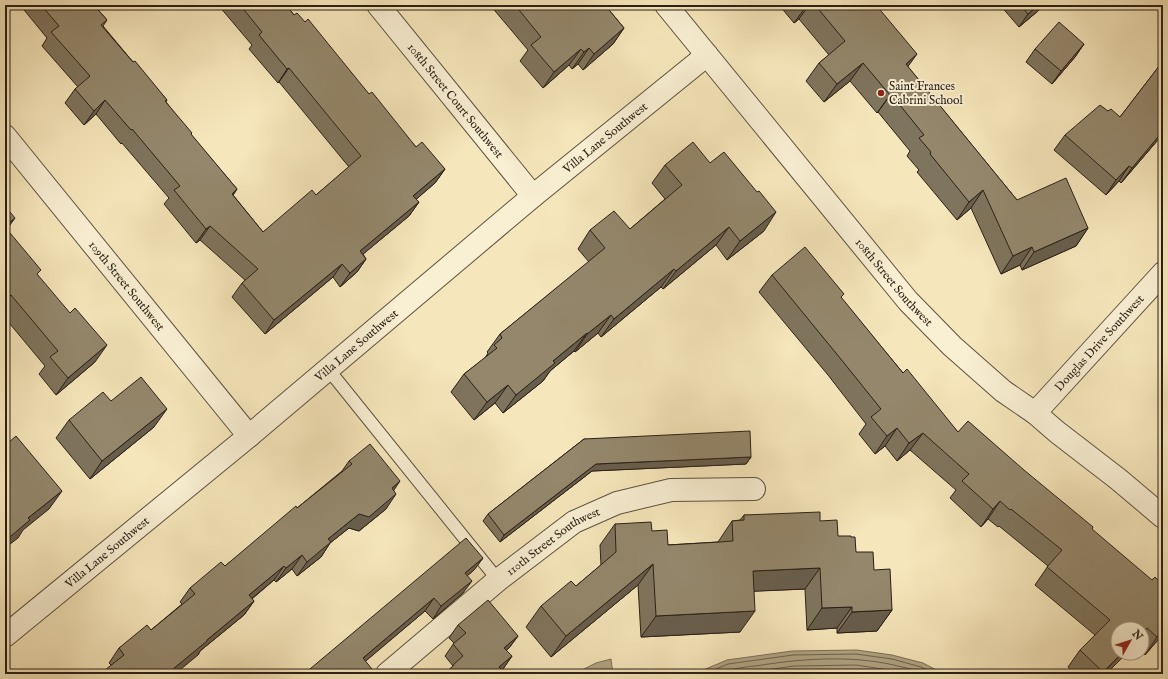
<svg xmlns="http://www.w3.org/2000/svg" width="1168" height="679" viewBox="0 0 1168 679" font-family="'IM FELL English',serif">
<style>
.water{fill:#b1a383;stroke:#7b6f57}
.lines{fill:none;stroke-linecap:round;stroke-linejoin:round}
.shore{stroke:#6e624c;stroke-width:1}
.service-casing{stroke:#5d523f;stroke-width:14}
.minor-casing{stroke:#5d523f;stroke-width:24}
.tertiary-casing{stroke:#5d523f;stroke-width:24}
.service{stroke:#f9efd3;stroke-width:12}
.minor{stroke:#f9efd3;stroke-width:22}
.tertiary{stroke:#f9efd3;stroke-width:22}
.wall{fill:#7f745d;stroke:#2a2016}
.shaded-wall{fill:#685e4c;stroke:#2a2016}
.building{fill:#94876c;stroke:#2a2016}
.poi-dot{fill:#8f2418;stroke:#f9efd3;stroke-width:1.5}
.labels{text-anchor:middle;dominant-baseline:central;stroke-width:4;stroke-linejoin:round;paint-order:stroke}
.poi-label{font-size:12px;fill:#2a2016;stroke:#f9efd3;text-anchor:start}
.street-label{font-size:12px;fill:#2a2016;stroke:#f9efd3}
</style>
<rect width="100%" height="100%" fill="#f6e6bb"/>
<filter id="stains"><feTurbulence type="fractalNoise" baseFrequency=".005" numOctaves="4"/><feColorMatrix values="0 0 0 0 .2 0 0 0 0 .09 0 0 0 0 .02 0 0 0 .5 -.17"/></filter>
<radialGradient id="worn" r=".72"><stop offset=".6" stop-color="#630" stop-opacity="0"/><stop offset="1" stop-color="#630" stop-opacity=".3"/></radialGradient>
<g class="water">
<path d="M857,650l35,5 31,8 21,11h-250l33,-14 65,-9z"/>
<path d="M611,659l2,15h-39l22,-11z"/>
</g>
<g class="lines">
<g class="shore">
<path d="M704,674l24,-10 65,-9 63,-1 36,5 29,8 15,7"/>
<path d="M718,674c14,-6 29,-7 44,-9 45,-7 95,-10 140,2 8,2 15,3 23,7"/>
<path d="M739,674l55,-8 62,-1 33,5 17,4"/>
</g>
<g class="service-casing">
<path id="service" d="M328,369l170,211"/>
</g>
<g class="minor-casing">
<g id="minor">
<path id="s1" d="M378,5l155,191"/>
<path id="s2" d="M5,136l244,300"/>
<path id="s3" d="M1035,413l128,-140"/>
<path id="s4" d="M5,636l244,-200 284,-240 174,-141"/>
<path id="s5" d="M387,674l111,-94 76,-58 43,-19 54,-13 83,-1"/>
</g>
</g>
<g class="tertiary-casing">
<g id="tertiary">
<path id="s6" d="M666,5l242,296 44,45 51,45 32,22 22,19 61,47 45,38"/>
</g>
</g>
<use href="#service" class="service"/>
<use href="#minor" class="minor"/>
<use href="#tertiary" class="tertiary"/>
</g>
<g class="wall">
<path d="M20,5h74l13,15 -4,6 30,36 34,38 -1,2 25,33 46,54 -4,6 30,37 53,-37 33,-28 -70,-85 -1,1 -29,-34 3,-4 -33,-39 -5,4 -4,-5h76l8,10 75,79 47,53 29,22 -10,14 -19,16 3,3 -10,14 -46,38 3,5 -9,13 -17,15 -7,-10 -68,57 -33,-37 10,-14 3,-3 -45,-40 -4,3 -32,-39 5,-6 -47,-55 -1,1 -25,-30 -12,11 -19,-22 10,-14 3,-2 -36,-41 5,-8z"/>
<path d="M490,5h115l19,23 -11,16 -30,26 -5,-6 -6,5 -3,-4 -26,23 -23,-27 8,-11z"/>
<path d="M779,5h97l32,62 109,133 71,28 -12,18 -54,24 -2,-5 -19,9 -30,-66 -14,12 -40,-48 2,-2 -12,-14 3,-5 -32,-39 -1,1 -27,-32 -26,21 -18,-21 13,-18 10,-8 -30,-36 -5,4z"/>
<path d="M1000,5h45l-26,22z"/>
<path d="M1084,44l-9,13 -23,27 -26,-22 9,-13z"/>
<path d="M1163,61v73l-42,49 -2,-2 -13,14 -52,-45 11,-15 43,-24 12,6z"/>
<path d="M665,165l99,66 -37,29 -11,-15 -53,44 -2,-2 -60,50 -3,-4 -23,19 -1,-1 -24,20 -7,10 -40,32 -8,-10 -21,17 -23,-28 13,-18 21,-16 3,-5 -1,-1 13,-18 89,-72 -11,-13 12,-19 40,-1 35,-30 -13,-16z"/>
<path d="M5,206l2,24 88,132 -39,33 -17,-21 6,-8 -40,-48z"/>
<path d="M772,275l69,23 62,75 55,59 134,97 71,105 -18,21 -3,-3v-23l-15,24 -21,21h-31l-7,-7 12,-17 15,-15 -60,-50 13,-19 -49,-40 -1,1 -10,-8 -7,8 -31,-29 6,-8 -46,-40 -13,11 -12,-15 -10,8 -16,-20 7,-10 -38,-49 -69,-83z"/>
<path d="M111,401l43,26 -64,52 -34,-41 13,-18z"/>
<path d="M584,439l167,18 -5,7 -154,7 -92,71 -17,-21 5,-7z"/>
<path d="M349,461l45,30 -8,18 -27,22 -10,-3 -19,15 -9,14 -24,19 -5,-7 -16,13 -2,-2 -22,19 2,2 -10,14 -44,36 -2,4 -87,10 -2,-2 10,-15 32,-18 31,-26 -2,-2 10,-14 35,-22 72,-58 45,-37z"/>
<path d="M744,515l76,6 54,49 18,40 -15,21 -40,2v-5l-30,2 -2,-41 -51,2 -14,41 -99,5 -3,-52 -87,72 -25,-30 15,-21 35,-20 25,-21 -1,-20 15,-21 37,7 16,14 50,-3 14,-21 8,-1z"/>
<path d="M483,558l-9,12 -7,6 -4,17 -30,26 -8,-8 -60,50 -61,13z"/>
<path d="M458,625l60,11 -9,12 -3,3 6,5 -9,13 -1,1 -51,-2 2,-2 -8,-10 9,-13 -5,-5z"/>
</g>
<g class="shaded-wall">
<path d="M217,5h2l-5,5z"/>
<path d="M807,5h2l-10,14 -5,4z"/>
<path d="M1039,5h6l-26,22 9,-13z"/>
<path d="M624,28l-11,16 -30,26 11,-16z"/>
<path d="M1084,44l-9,13 -23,27 9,-13z"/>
<path d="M589,48l-11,16 -6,5 12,-17z"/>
<path d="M581,49l-12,16 -26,23 11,-16z"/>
<path d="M917,54l-13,18 2,-8z"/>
<path d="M863,63l-13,18 -26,21 13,-18z"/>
<path d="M289,68l-10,14 -1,1 9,-14z"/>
<path d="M891,94l-13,18 -1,1 13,-18z"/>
<path d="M105,100l-9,14 -12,11 10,-14z"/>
<path d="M1163,131v3l-42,49 11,-15z"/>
<path d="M1129,166l-10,15 -13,14 10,-15z"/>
<path d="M445,169l-10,14 -31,27 9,-14z"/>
<path d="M237,189l-9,14 4,-9z"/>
<path d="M983,190l-12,18 -14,12 12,-18z"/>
<path d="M419,202l-10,14 -59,49 10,-14z"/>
<path d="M776,212l-12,19 -37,29 13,-19z"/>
<path d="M15,218l-10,14v-6z"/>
<path d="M210,226l-10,14 -4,3 10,-14z"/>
<path d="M729,227l-13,18 -53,44 13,-18z"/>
<path d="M1088,228l-12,18 -54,24 12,-18z"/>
<path d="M1032,247l-12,18 -19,9 12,-18z"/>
<path d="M366,259l-9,13 -17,15 10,-14z"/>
<path d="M342,264l-9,13 -68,57 9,-14z"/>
<path d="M674,269l-13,18 -60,50 13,-18z"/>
<path d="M11,295l-6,9v-3z"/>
<path d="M611,315l-13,18 -23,19 12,-18z"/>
<path d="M587,333l-13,18 -24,20 -7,10 -40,32 13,-18 37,-34z"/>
<path d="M107,345l-12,17 -39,33 12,-17z"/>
<path d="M508,385l-13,18 -21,17 13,-18z"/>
<path d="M167,409l-13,18 -64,52 12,-18z"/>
<path d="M897,428l-12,18 -10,8 12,-18z"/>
<path d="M923,433l-13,17 -13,11 12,-18z"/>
<path d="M751,457l-5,7 -154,7 -92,71 4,-7 92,-71z"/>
<path d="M400,481l-10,15 2,-8z"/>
<path d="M62,491l-13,18 -26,21 -5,8 -13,10v-7l23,-23z"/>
<path d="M396,494l-10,15 -27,22 -10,-3 -19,15 -9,14 -24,19 10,-14 21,-23 31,-25z"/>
<path d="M1000,501l-12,18 -7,8 12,-18z"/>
<path d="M302,555l-10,14 -16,13 10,-14z"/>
<path d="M483,558l-9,12 -18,15 9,-12z"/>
<path d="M653,564l-15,21 -87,72 15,-21z"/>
<path d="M284,566l-10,14 -35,29 10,-14z"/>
<path d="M820,568l-15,21 -67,3 15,-21z"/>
<path d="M472,581l-9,12 -30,26 8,-13z"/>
<path d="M434,598l-9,13 -71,60 9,-13z"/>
<path d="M254,601l-10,14 -44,36 -2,4 -23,19h-8l40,-34z"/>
<path d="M852,607l-15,21 -30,2 15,-22z"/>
<path d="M892,610l-15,21 -40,2 15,-21z"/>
<path d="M755,611l-15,21 -99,5 15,-21z"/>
<path d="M1163,630v4l-18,21 12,-18z"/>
<path d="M518,636l-9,12 -14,12 9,-12z"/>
<path d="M1122,653h5l-21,21h-4z"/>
<path d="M512,656l-9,13 -6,5 2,-7z"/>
</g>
<g class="building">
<path d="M41,5h53l13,15 -6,5 32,37 2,-1 32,39 -2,1 27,32 -1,1 46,55 -5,5 31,38 49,-42 4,5 45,-39 -72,-88 -2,1 -28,-34 3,-3 -22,-27h46l8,10 3,-2 8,9 3,-3 61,75 3,-2 44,55 6,-5 23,27 -32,27 6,6 -59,49 6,8 -16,14 -8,-9 -68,56 -32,-37 16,-14 -48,-43 -4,3 -32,-39 6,-4 -48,-57 -1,1 -26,-30 -11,11 -19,-22 15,-13 -39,-44 8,-6z"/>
<path d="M515,5h90l19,23 -30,26 -5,-6 -5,4 -3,-3 -27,23 -23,-27 10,-8z"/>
<path d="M815,5h61l41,49 -11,10 111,136 49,-22 22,50 -54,24 -2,-5 -19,9 -30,-66 -14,12 -39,-48 1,-2 -12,-14 5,-3 -33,-41 -1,1 -27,-32 -26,21 -18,-21 26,-22z"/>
<path d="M1020,5h19l-11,9z"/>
<path d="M1059,22l25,22 -23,27 -26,-22z"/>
<path d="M1163,61v70l-31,37 -3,-2 -13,14 -51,-45 35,-30 8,6 3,-2 9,8z"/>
<path d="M693,142l17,21 14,-11 33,40 2,-1 17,21 -36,29 -11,-14 -53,44 -2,-2 -60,50 -3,-4 -24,19v-1l-34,28 2,2 -39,32 -8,-10 -21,17 -23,-28 33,-26 -3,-3 8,-7 -2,-4 105,-86 -15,-18 24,-19 16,18 52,-44 -17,-20z"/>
<path d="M5,206l10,12 -10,8z"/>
<path d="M5,227l36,43 -4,4 33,39 5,-5 32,37 -39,33 -18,-21 8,-6 -47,-56 -6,6z"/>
<path d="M805,247l39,47 -3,3 62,76 4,-4 51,63 10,-11 56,49 69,57 -1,2 60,51 3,-3 8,8v45l-6,7 -10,-9 -5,5v-4h-24v24h4l-19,19 -23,-22 30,-30 -63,-53 15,-17 -51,-41 -1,1 -10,-9 -7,8 -31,-28 7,-7 -46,-41 -14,10 -12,-15 -10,8 -16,-19 10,-8 -41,-51 -68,-83z"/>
<path d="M141,377l26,32 -65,52 -33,-41 34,-28 8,9z"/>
<path d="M750,431l1,26 -155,7 -92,71 -16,-21 96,-75z"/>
<path d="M16,436l46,55 -34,27 2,2 -25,21v-101l3,3z"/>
<path d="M370,444l30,37 -8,7 4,6 -27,23 -10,-3 -31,25 3,3 -24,20 -5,-7 -16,13 -2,-2 -35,29 5,6 -47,39v1l-40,33h-67l24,-19 -5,-7 28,-23 4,5 44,-36 -5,-6 31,-26 4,4 71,-60 1,2 55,-44 -3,-3z"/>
<path d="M820,512v9l17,-1 1,16h13v1h4l1,15h17l1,18 16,-1 2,41 -40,2v-5l-30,1 -2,-40 -67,3 2,40 -99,5 -3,-52 -87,72 -25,-30 30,-25 5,5 40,-34 -1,-28 36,-2 1,9 15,-1 1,15 52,-3 13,-1 -1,-20 12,-1v-5z"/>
<path d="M466,538l17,20 -18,15 7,8 -31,25 -7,-8 -71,60 13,16h-72z"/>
<path d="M488,600l30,36 -14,12 8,8 -13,11 6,7h-61l10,-9v-1l9,-8 -10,-12 13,-11 -8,-8z"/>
</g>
<circle class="poi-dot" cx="881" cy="93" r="4"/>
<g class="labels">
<g class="poi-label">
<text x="889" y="86">Saint Frances<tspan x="889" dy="14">Cabrini School</tspan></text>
</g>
<g class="street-label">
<text stroke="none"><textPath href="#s1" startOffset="123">108th Street Court Southwest</textPath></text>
<text stroke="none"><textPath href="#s4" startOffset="780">Villa Lane Southwest</textPath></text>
<text stroke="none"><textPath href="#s6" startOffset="359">108th Street Southwest</textPath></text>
<text stroke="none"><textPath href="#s2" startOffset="193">109th Street Southwest</textPath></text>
<text stroke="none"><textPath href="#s3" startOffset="95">Douglas Drive Southwest</textPath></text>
<text stroke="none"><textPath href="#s4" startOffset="456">Villa Lane Southwest</textPath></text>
<text stroke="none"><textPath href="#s5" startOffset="213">110th Street Southwest</textPath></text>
<text stroke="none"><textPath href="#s4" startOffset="132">Villa Lane Southwest</textPath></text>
</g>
</g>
<rect width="1168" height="679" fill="none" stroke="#f6e6bb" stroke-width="20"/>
<rect x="6" y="6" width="1156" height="667" fill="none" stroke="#2a2016" stroke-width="2"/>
<rect x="10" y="10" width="1148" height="659" fill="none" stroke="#2a2016"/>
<g transform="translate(1130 641) rotate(51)"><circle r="19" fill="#f9efd3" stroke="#a69c87"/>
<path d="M0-3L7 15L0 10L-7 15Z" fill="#8f2418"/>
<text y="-6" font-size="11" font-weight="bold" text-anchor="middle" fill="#2a2016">N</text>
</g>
<rect width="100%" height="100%" filter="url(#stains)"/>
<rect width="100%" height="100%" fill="url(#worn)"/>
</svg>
